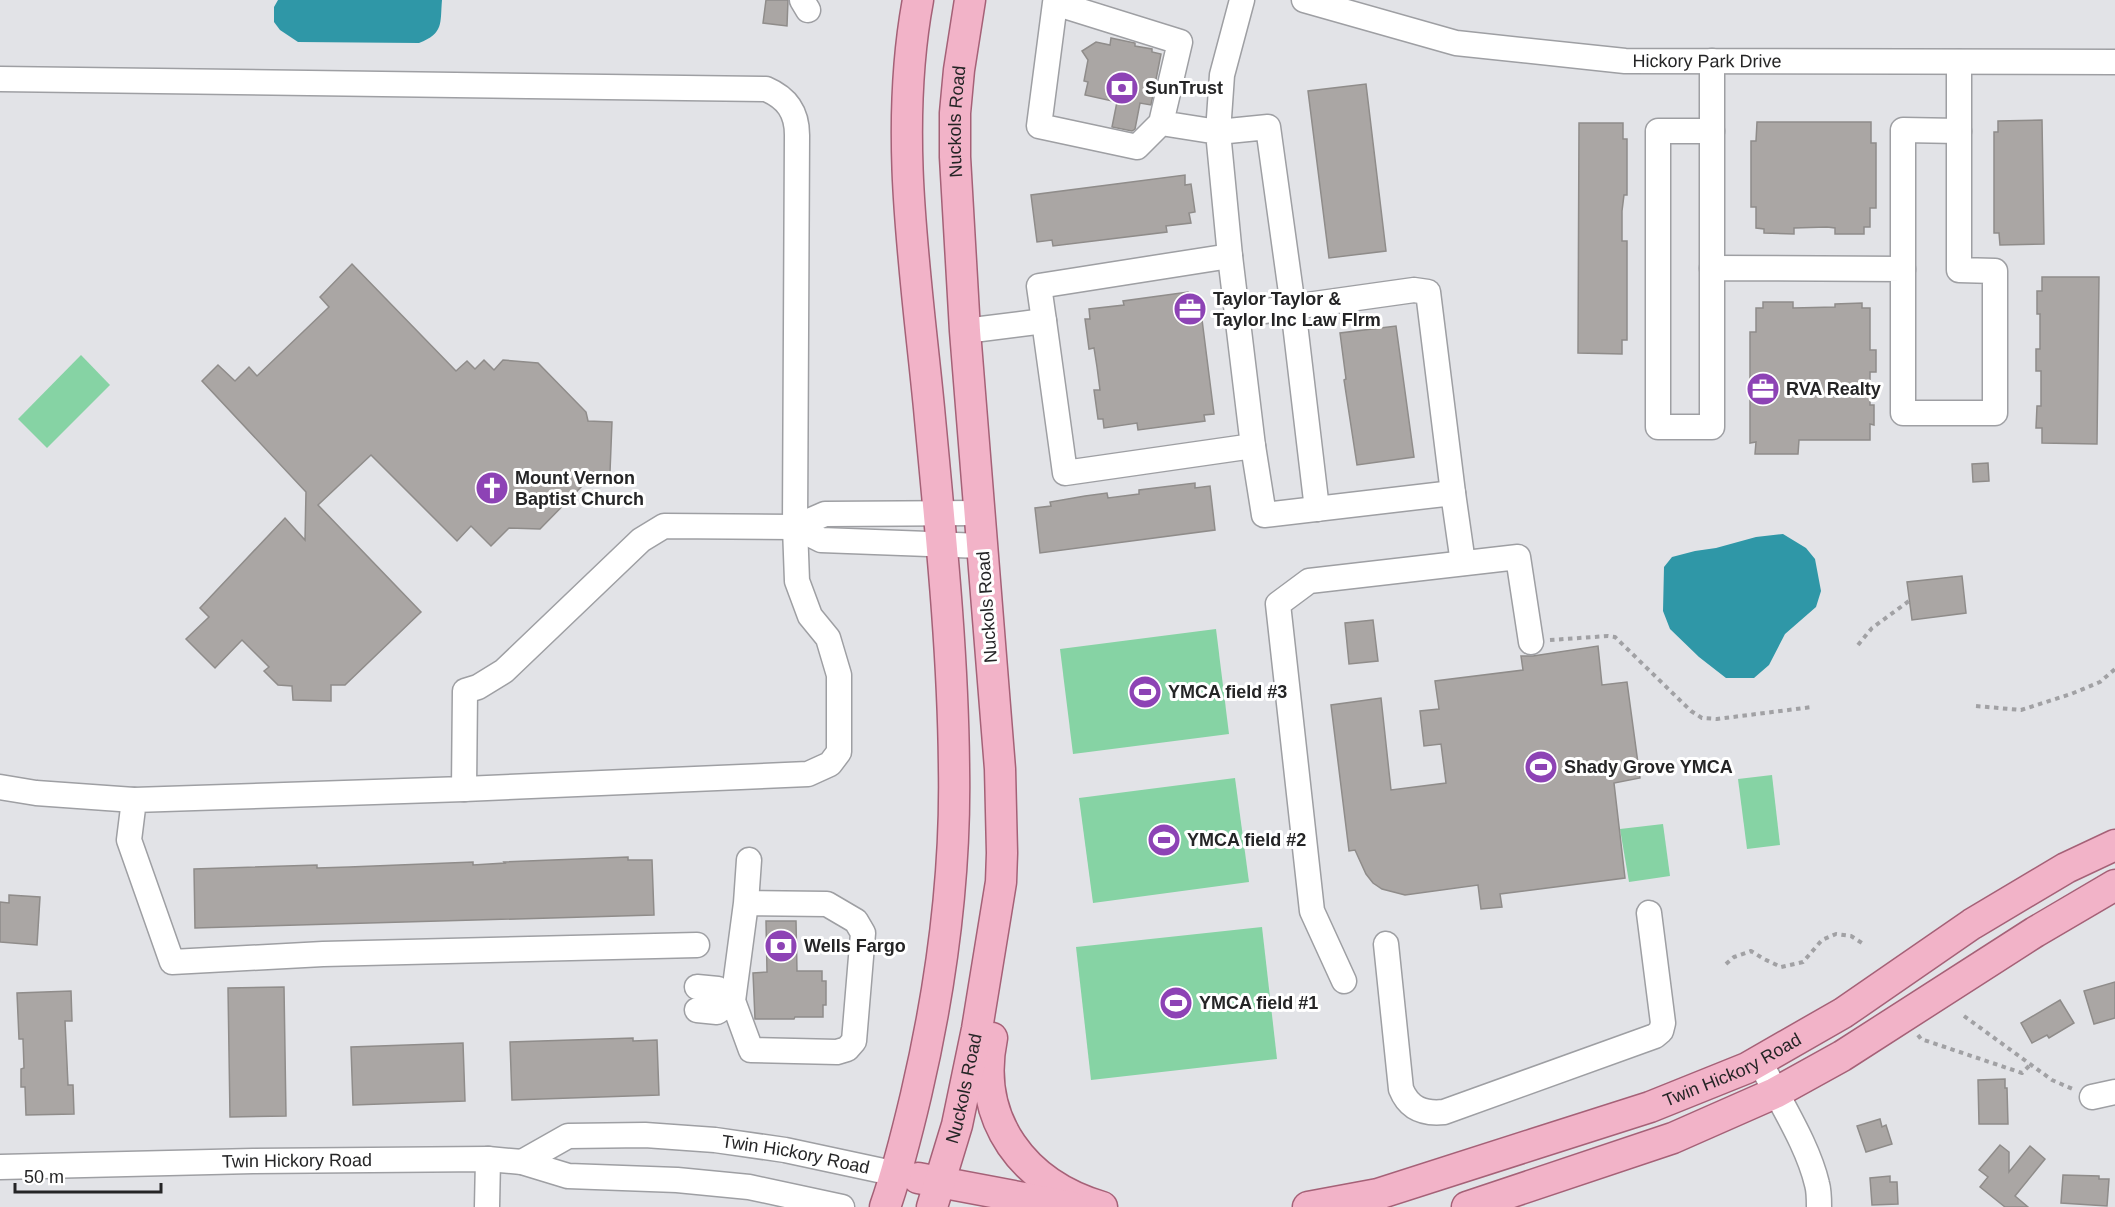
<svg xmlns="http://www.w3.org/2000/svg" width="2115" height="1207" viewBox="0 0 2115 1207" font-family="Arial,sans-serif">
<style>
.green{fill:#86d3a4}
.water{fill:#2f97a7}
.building{fill:#aaa6a4;stroke:#8f8c8a;stroke-width:1.5}
.lines{fill:none;stroke-linecap:round;stroke-linejoin:round}
.minor-casing{stroke:#9e9fa3;stroke-width:27}
.major-casing{stroke:#a56177;stroke-width:33}
.path{stroke:#a1a1a4;stroke-width:4;stroke-dasharray:4.5 4.5;stroke-linecap:butt}
.minor{stroke:#fff;stroke-width:24}
.major{stroke:#f2b3c8;stroke-width:30}
.labels{text-anchor:middle;dominant-baseline:central;stroke-width:6;stroke-linejoin:round;paint-order:stroke}
.street-label{font-size:18px;fill:#252526;stroke:#fff}
.poi-label{font-size:18px;font-weight:bold;fill:#252526;stroke:#fff;text-anchor:start}
</style>
<rect width="100%" height="100%" fill="#e2e3e7"/>
<g class="green">
<path d="M81,355l29,30 -63,63 -29,-29z"/>
<path d="M1216,629l13,105 -156,20 -13,-105z"/>
<path d="M1772,775l8,70 -33,4 -9,-70z"/>
<path d="M1235,778l14,104 -156,21 -14,-105z"/>
<path d="M1663,824l7,52 -41,6 -9,-53z"/>
<path d="M1262,927l15,132 -186,21 -15,-133z"/>
</g>
<g class="water">
<path d="M278,0h164c-2,24 2,33 -23,43l-121,-1 -18,-12 -6,-8v-15z"/>
<path d="M1783,534l23,14 9,11 6,32 -5,16 -31,27 -16,31 -15,13h-28l-27,-21 -29,-28 -7,-18 1,-44 8,-10 23,-6 21,-3 40,-11z"/>
</g>
<g class="building">
<path d="M766,0h22l-1,26 -24,-3z"/>
<path d="M1111,38l24,5v3l17,3v3l9,2 -10,51 -11,-2 -5,26 -3,2 -20,-4 5,-25 -32,-7 3,-13 -4,-1 4,-21 -6,-9 14,-9 14,3z"/>
<path d="M1366,84l20,167 -57,7 -21,-167z"/>
<path d="M2042,120l2,124 -44,1 -1,-12h-5v-101h4v-11z"/>
<path d="M1757,122h114v21h5v65h-6v19h-6v7h-29v-6l-8,-1 -33,1v6l-30,-1v-4l-8,-1v-21h-5v-66h5z"/>
<path d="M1579,123h44v16h4v56h-3l-2,16v30h5v99h-5v14l-44,-1z"/>
<path d="M1185,175v10l6,-1 4,28 -6,1 2,10 -25,3 1,6 -114,14 -1,-6 -15,2 -6,-47z"/>
<path d="M352,264l104,107 11,-10 8,8 9,-9 10,10 9,-10 35,3 48,49 2,9 24,1 -2,50h-22l-1,9 -47,48 -31,-1 -18,18 -20,-20 -14,15 -86,-86 -53,50 103,107 -76,73h-14v16l-38,-1 -1,-14 -14,-1 -14,-14 5,-4 -27,-27 -27,28 -29,-29 23,-22 -9,-9 85,-90 20,22 1,-48 -104,-111 16,-16 17,16 14,-14 8,9 72,-69 -9,-10z"/>
<path d="M2042,277h57l-2,167 -55,-1v-15h-6l1,-22h4v-35h-5v-22h4v-35h-3v-23h5z"/>
<path d="M1188,292l1,5 10,-1 15,118 -10,1 1,6 -67,9 -1,-7 -33,5 -1,-9h-5l-4,-29h6l-3,-23 -3,-19 -5,1 -4,-30h5l-1,-10 35,-4 -1,-4z"/>
<path d="M1763,302h30v6l42,-1v-3l27,-1v5h8v42h6v22h-6v33h4v20l-4,-1v16h-71l-1,14h-43l1,-12 -6,1v-111h6v-24h7z"/>
<path d="M1396,326l18,131 -57,8 -13,-85 2,-1 -6,-46z"/>
<path d="M1988,463l1,18 -16,1 -1,-18z"/>
<path d="M1195,483v5l15,-2 5,44 -175,23 -5,-45 16,-2 -1,-4 35,-6 22,-3 1,5 31,-4v-4z"/>
<path d="M1962,576l4,37 -54,7 -5,-38z"/>
<path d="M1373,620l5,41 -29,3 -4,-41z"/>
<path d="M1598,646l4,39 25,-3 13,96 -26,5 11,95 -125,16 2,13 -21,2 -3,-24 -73,10 -23,-6 -9,-6 -7,-9 -11,-24 -6,1 -18,-146 50,-7 10,92 55,-7 -5,-39 -17,2 -4,-35 19,-2 -4,-28 88,-11 -2,-14h12z"/>
<path d="M628,857v3h24l2,55 -459,13 -1,-59 123,-4v3l32,-1 124,-5v3l32,-2 -1,-1z"/>
<path d="M9,895l31,2 -3,48 -37,-3v-40l9,1z"/>
<path d="M766,921h30l1,50h25v10h4v24h-3v12h-28l-1,2h-39l-2,-46 14,-1z"/>
<path d="M2115,982v36l-21,6 -10,-33z"/>
<path d="M284,987l2,129 -56,1 -2,-129z"/>
<path d="M71,991l1,30h-7l3,64h5l1,29 -48,1 -1,-28h-4v-18l3,-1 -1,-29h-4l-2,-46z"/>
<path d="M2060,1000l14,23 -25,15 -2,-3 -15,8 -11,-20z"/>
<path d="M633,1038v3l24,-1 2,55 -147,5 -2,-58z"/>
<path d="M463,1043l2,58 -112,4 -2,-58z"/>
<path d="M2005,1079v9h2l1,36h-29l-1,-44z"/>
<path d="M1880,1119l2,8 4,-2 6,19 -26,8 -9,-26z"/>
<path d="M2000,1145l9,7v20l21,-26 15,13 -30,37 13,11h-23l-25,-20 8,-10 -9,-7z"/>
<path d="M2063,1175l36,1v3h10l-2,27 -46,-3z"/>
<path d="M1890,1176v6h7l1,22 -26,1 -2,-27z"/>
</g>
<g class="lines">
<g class="minor-casing">
<g id="minor">
<path d="M802,0l6,10"/>
<path d="M1242,0l-20,75 -4,57 50,-5 25,180 121,-17 14,2 25,201"/>
<path id="s1" d="M1304,0l152,43 169,18 490,1"/>
<path d="M1712,61v70h-54v296h54v-159l191,1v144h92v-142l-36,-1v-208"/>
<path d="M0,79l766,10c21,9 31,23 31,46l-2,392 2,54 13,35 18,22 11,37v77l-9,12 -22,10 -344,15"/>
<path d="M1230,256l23,190"/>
<path d="M1712,268v-137"/>
<path d="M1903,269v-139l56,1"/>
<path d="M1237,315l56,-8 24,202"/>
<path d="M1044,321l-5,-35 191,-30 -12,-124 -57,-9 19,-81 -125,-39 -16,123 98,21 24,-24"/>
<path d="M965,331l79,-10 21,152 188,-27 11,69 189,-22 10,70"/>
<path d="M795,527l26,13 161,6"/>
<path d="M0,787l36,6 98,7"/>
<path d="M746,903l-13,98 18,49 86,2 10,-3 7,-8 9,-108 -7,-12 -29,-17 -81,-1 3,-43"/>
<path d="M1386,944l15,145c8,20 23,25 43,23l211,-76 6,-5 2,-8 -14,-110"/>
<path d="M697,945l-374,9 -151,8 -43,-122 5,-40 330,-11 1,-98 13,-4 26,-16 137,-131 23,-14 131,1 30,-13 154,-1"/>
<path d="M1344,981l-32,-70 -34,-307 31,-23 209,-24 13,85"/>
<path d="M697,987l21,2 15,12"/>
<path d="M697,1010l20,2 16,-11"/>
<path d="M1760,1061c18,39 47,81 57,123 2,7 2,16 2,23"/>
<path d="M2092,1097l23,-5"/>
<path id="s2" d="M522,1162l46,-26 77,-1 70,5 70,10 112,24"/>
<path id="s3" d="M0,1167l253,-6 235,-2 34,3 46,14 109,4 72,7 93,20"/>
<path d="M487,1207l1,-48"/>
</g>
</g>
<g class="major-casing">
<g id="major">
<path d="M992,1038c-17,82 32,146 110,169"/>
<path d="M918,1178l154,29"/>
<path d="M885,1207c13,-37 22,-74 31,-112 25,-107 40,-217 38,-327 -1,-120 -14,-241 -25,-360 -13,-134 -36,-274 -11,-408"/>
<path id="s4" d="M932,1207l25,-82 20,-96 24,-147 1,-29 -2,-84 -35,-438 -10,-174v-44l4,-43 11,-70"/>
<path id="s5" d="M1308,1207l70,-13 156,-50 116,-37 97,-39 96,-55 129,-89 94,-56 49,-23"/>
<path d="M1467,1207l206,-69 102,-45 67,-37 193,-124 80,-47"/>
</g>
</g>
<g class="path">
<path d="M1550,640l58,-4 7,1 76,74 11,7 15,1 95,-12"/>
<path d="M1858,645l14,-17 37,-27"/>
<path d="M1976,706l45,4 50,-16 29,-12 15,-13"/>
<path d="M1726,964l8,-7 17,-6 13,8 17,8 22,-5 19,-22 14,-6 15,2 14,9"/>
<path d="M1964,1016l88,64 23,10"/>
<path d="M1918,1035l3,4 101,34 8,-8"/>
</g>
<use href="#minor" class="minor"/>
<use href="#major" class="major"/>
</g>
<defs>
<g id="bank-disc" transform="scale(1.725)"><circle r="9.5" fill="#8d43b5" stroke="#fff"/><path d="M-6-4H6V4H-6ZM0-2.3a2.3 2.3 0 1 0 0 4.6a2.3 2.3 0 1 0 0-4.6Z" fill="#fff"/></g>
<g id="office-disc" transform="scale(1.725)"><circle r="9.5" fill="#8d43b5" stroke="#fff"/><path d="M-6-3h4V-5.5h4V-3h4V5H-6ZM-1-4.5V-3h2v-1.5ZM-6 0V1H6V0Z" fill="#fff"/></g>
<g id="church-disc" transform="scale(1.725)"><circle r="9.5" fill="#8d43b5" stroke="#fff"/><path d="M-1.2-6h2.4v3.5h3.3v2.4h-3.3V6h-2.4V-.1h-3.3v-2.4h3.3Z" fill="#fff"/></g>
<g id="stadium-disc" transform="scale(1.725)"><circle r="9.5" fill="#8d43b5" stroke="#fff"/><path d="M0-5a6.5 5 0 1 0 0 10a6.5 5 0 1 0 0-10ZM-3.5-1.8h7v3.6h-7Z" fill="#fff"/></g>
</defs>
<g fill-rule="evenodd">
<use href="#bank-disc" x="1122" y="88"/>
<use href="#office-disc" x="1190" y="309"/>
<use href="#office-disc" x="1763" y="389"/>
<use href="#church-disc" x="492" y="488"/>
<use href="#stadium-disc" x="1145" y="692"/>
<use href="#stadium-disc" x="1541" y="767"/>
<use href="#stadium-disc" x="1164" y="840"/>
<use href="#bank-disc" x="781" y="946"/>
<use href="#stadium-disc" x="1176" y="1003"/>
</g>
<g class="labels">
<g class="street-label">
<text stroke="none"><textPath href="#s1" startOffset="410">Hickory Park Drive</textPath></text>
<text stroke="none"><textPath href="#s4" startOffset="1095">Nuckols Road</textPath></text>
<text transform="translate(987 607) rotate(-94)">Nuckols Road</text>
<text stroke="none"><textPath href="#s5" startOffset="447">Twin Hickory Road</textPath></text>
<text stroke="none"><textPath href="#s4" startOffset="123">Nuckols Road</textPath></text>
<text stroke="none"><textPath href="#s2" startOffset="282">Twin Hickory Road</textPath></text>
<text stroke="none"><textPath href="#s3" startOffset="297">Twin Hickory Road</textPath></text>
</g>
<g class="poi-label">
<text x="1145" y="88">SunTrust</text>
<text x="1213" y="299">Taylor Taylor &amp;<tspan x="1213" dy="21">Taylor Inc Law FIrm</tspan></text>
<text x="1786" y="389">RVA Realty</text>
<text x="515" y="478">Mount Vernon<tspan x="515" dy="21">Baptist Church</tspan></text>
<text x="1168" y="692">YMCA field #3</text>
<text x="1564" y="767">Shady Grove YMCA</text>
<text x="1187" y="840">YMCA field #2</text>
<text x="804" y="946">Wells Fargo</text>
<text x="1199" y="1003">YMCA field #1</text>
</g>
</g>
<path d="M15 1183v9h146v-9" fill="none" stroke="#252526" stroke-width="3"/>
<text x="24" y="1183" font-size="18" fill="#252526" stroke="#ffffff" stroke-width="4.5" paint-order="stroke">50 m</text>
</svg>
